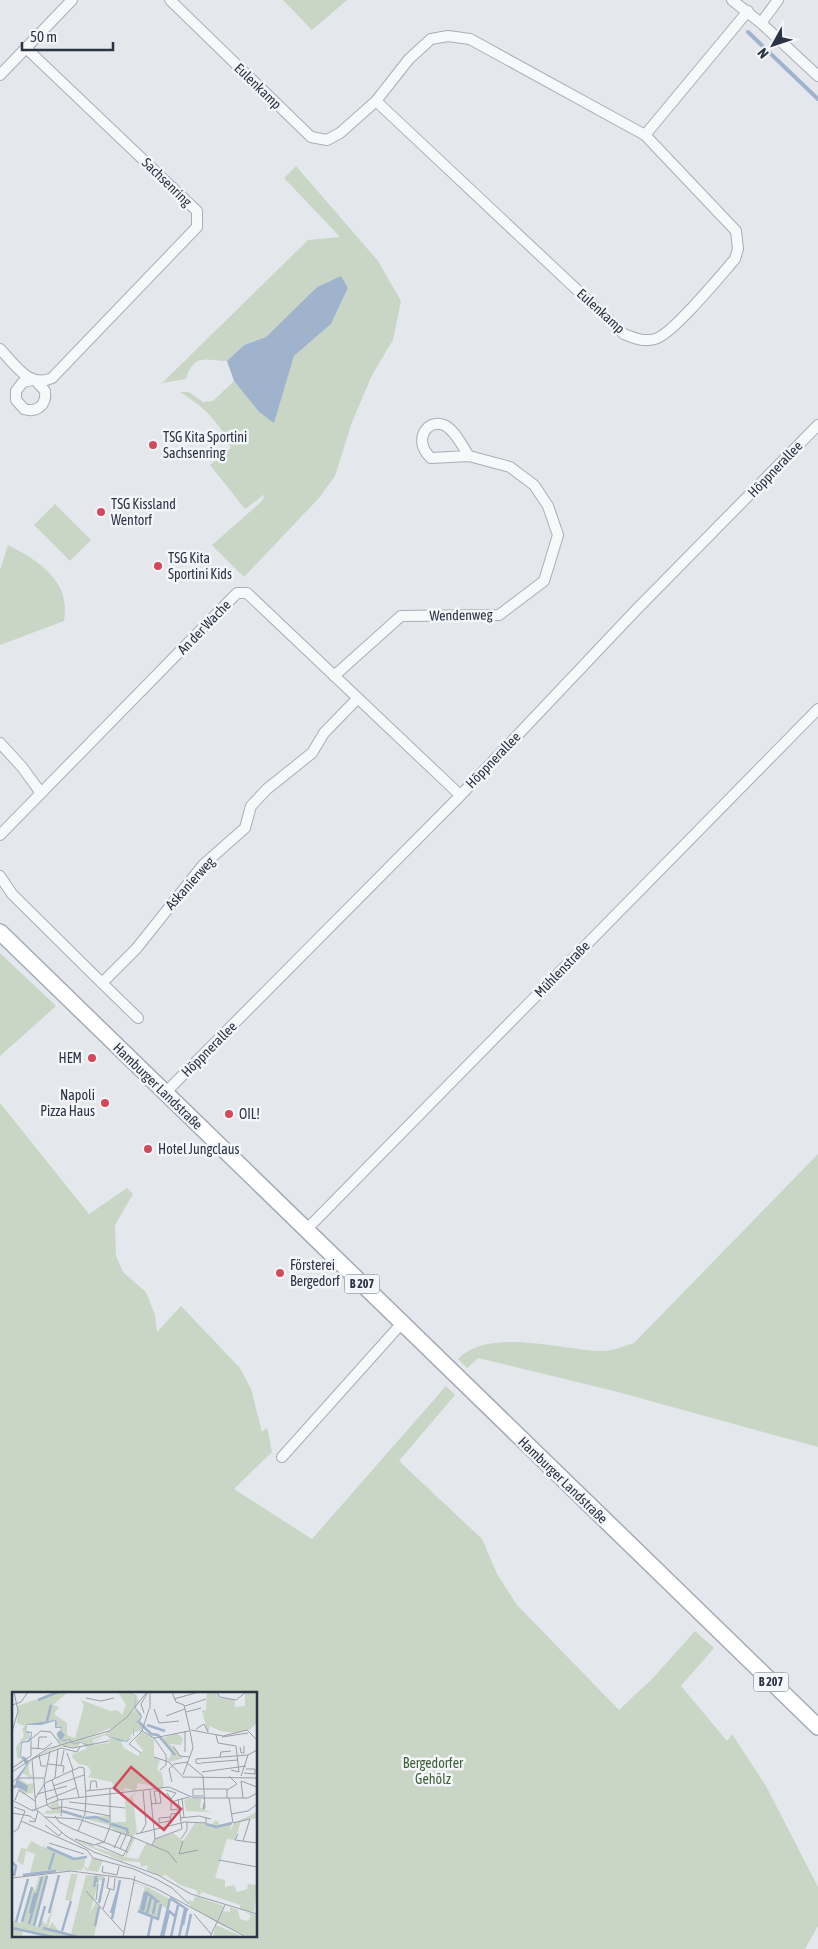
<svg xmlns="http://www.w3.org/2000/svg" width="818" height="1949" viewBox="0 0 818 1949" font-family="'Asap Condensed',sans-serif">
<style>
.green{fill:#c9d6c5;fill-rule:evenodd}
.water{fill:#9fb4cc}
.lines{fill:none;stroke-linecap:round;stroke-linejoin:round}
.stream{stroke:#9fb4cc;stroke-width:4}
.street-casing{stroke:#a9aeb7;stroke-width:12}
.primary-casing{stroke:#a3abb8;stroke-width:18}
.street{stroke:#f7f8fa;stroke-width:10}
.primary{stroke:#fff;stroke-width:15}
.poi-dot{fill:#d1495b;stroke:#f4f6f9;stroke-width:2}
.labels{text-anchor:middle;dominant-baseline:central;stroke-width:5;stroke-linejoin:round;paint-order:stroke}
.shield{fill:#f4f6f9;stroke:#676e7b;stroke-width:1}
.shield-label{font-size:12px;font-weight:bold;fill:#2b3445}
.street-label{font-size:14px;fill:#2b3445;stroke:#f4f6f9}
.poi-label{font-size:14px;fill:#2b3445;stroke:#f4f6f9;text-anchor:start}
.park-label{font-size:14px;fill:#3f6138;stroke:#f4f6f9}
.inset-river{fill:none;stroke:#9fb4cc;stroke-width:2.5}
.inset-road{fill:none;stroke:#9a9fa9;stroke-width:1}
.view{fill:#d1495b;fill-opacity:0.15;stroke:#d1495b;stroke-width:2.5}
.inset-edge{fill:none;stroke:#2b3445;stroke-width:2.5}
</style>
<rect width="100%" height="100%" fill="#e4e7ec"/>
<g class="green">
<path d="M283,0h64l-35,30z"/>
<path d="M296,166l82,95 23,40 -8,39 -21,35 -20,47 -17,54 -16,22 -75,79 -32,-32 50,-44 3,-7 -20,15 -35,-44 21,-17c-12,-27 -26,-40 -51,-56h9l14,10 10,-1 21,-20 25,31 15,10 20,-66 37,-32 17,-35 -7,-13 -24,11 -51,50 -22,8 -17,16c-22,-1 -33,-8 -41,18l-24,4 146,-143 32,-3 -56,-59z"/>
<path d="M55,504l36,36 -21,21 -36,-36z"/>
<path d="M8,545c31,16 63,36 56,76l-64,24v-75z"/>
<path d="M0,953l56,53 -56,50z"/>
<path d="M0,1103l89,111 38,-26 6,6 -18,31 1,31 7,16 23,20 9,23 2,17 24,-26 59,62 11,21 11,43 5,-5 5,25 -38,37 78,50 134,-153 9,9 -56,66 83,78 15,35 20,31 102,105 35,-33 41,-46 19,17 -33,38 46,55 5,-7 34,52 52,101v39l-13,23h-805zM14,1693h242v242h-242z"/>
<path d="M818,1154v293l-204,-56 -136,-33 -11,10 -9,-9c31,-32 102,-9 142,-8 11,1 24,-5 34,-8z"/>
</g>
<path class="water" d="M341,276l7,12 -17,36 -37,32 -20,67 -15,-11 -25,-31 -7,-20 17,-16 22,-8 51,-50z"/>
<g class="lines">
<path class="stream" d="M748,32l70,67"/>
<g class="street-casing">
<g id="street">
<path d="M170,0l141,137 16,3 13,-7 36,-32 33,-42 22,-20 17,-3 22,3 175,96 91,96 2,18 -3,10c-14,16 -63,76 -80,80 -12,3 -21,-1 -31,-5l-248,-233"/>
<path d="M732,0l29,23 57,53"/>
<path d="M761,23l17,-23"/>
<path d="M0,75l72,-75"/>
<path d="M645,135l103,-124"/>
<path d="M0,349c14,14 29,40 52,29l145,-151v-16l-170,-162"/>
<path d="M32,380l-9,2 -7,9v9l8,9c13,4 23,-4 21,-18l-8,-9"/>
<path d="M334,676l67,-60 98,-1 45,-34 14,-46 -10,-29 -14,-21 -24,-18 -41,-11 -38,2c-19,-17 -4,-40 13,-33 11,5 18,21 25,31"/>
<path d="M0,743l22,24 19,26"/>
<path d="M0,835l237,-242h10l213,202"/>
<path d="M0,876l12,18 90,89 34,-34 67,-84 42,-37 6,-22 16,-17 45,-36 12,-20 34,-35"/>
<path d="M102,983l36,35"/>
<path d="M165,1093l292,-294 179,-189 182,-185"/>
<path d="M306,1230l512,-521"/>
<path d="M282,1457l120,-134"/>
</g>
</g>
<g class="primary-casing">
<path id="primary" d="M0,932l818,795"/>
</g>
<use href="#street" class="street"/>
<use href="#primary" class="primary"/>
</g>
<g class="poi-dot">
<circle cx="153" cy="445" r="5"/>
<circle cx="101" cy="512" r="5"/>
<circle cx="158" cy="566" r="5"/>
<circle cx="92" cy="1058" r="5"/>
<circle cx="105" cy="1103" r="5"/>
<circle cx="229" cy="1114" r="5"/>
<circle cx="148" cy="1149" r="5"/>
<circle cx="280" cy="1273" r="5"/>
</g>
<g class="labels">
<g class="shield">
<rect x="344.5" y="1274.5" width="35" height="19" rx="4"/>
<rect x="753.5" y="1672.5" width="35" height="19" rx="4"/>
</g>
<g class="shield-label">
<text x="362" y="1284">B 207</text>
<text x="771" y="1682">B 207</text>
</g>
<g class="street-label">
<text transform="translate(258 86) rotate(44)">Eulenkamp</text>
<text transform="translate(167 182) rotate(44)">Sachsenring</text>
<text transform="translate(601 311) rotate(42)">Eulenkamp</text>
<text transform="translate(775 469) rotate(-46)">Höppnerallee</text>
<text transform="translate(461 615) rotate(-1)">Wendenweg</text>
<text transform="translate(204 627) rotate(-46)">An der Wache</text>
<text transform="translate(493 760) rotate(-46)">Höppnerallee</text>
<text transform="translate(190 883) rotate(-48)">Askanierweg</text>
<text transform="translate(562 969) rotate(-46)">Mühlenstraße</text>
<text transform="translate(209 1049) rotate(-45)">Höppnerallee</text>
<text transform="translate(158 1086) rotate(44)">Hamburger Landstraße</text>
<text transform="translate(563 1480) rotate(44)">Hamburger Landstraße</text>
</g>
<g class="poi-label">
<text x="163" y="437">TSG Kita Sportini<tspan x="163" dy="16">Sachsenring</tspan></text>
<text x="111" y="504">TSG Kissland<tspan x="111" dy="16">Wentorf</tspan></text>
<text x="168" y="558">TSG Kita<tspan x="168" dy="16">Sportini Kids</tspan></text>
<text x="82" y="1058" text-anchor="end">HEM</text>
<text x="95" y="1095" text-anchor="end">Napoli<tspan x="95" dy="16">Pizza Haus</tspan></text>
<text x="239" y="1114">OIL!</text>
<text x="158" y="1149">Hotel Jungclaus</text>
<text x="290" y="1265">Försterei<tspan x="290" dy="16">Bergedorf</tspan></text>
</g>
<g class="park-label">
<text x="433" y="1763">Bergedorfer<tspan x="433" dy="16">Gehölz</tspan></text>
</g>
</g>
<g transform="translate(12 1692)">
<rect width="245" height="245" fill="#e4e7ec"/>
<path d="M46,0h10l-15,13 6,2 -5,7 13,9v12l8,3 9,-32 -3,-6 30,11 6,-1 5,5 4,-10 -8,-13h12l7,4 2,6 3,-3 -12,15 -13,11 -35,15 -23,5 -3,-12 6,-4 -6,-2 -1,-7 -28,4 -2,5 6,7 -11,9 1,12 2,1 1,2 -12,10 10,-11 -5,-1 -1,-11 8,-11 -2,-7 3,-3 -8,-3v-17zM195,0h9l3,5 16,3v7l10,-1v-14h12v31l-8,7 -14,3 -15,-2 -10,-5 -2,8 -6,-24h4zM124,17l5,7 -3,5 6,3 -3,7 -8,1 -6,9 -7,-1 4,8 14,8 5,-6 -8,-9 6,-9 13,7v17l6,4 -3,9 5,4 2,15 -10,1v-3l-16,-3 -2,8 -12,-3 1,4 -11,-3 -2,-7 -24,-5 3,-5 -3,-6 -9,-2 -7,-7 2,-5 1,2 12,-6 -6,-6 -4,5 -15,-1 -30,12 -4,9 2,8 3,1 -6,3 1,-3 -6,-3 -4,4 12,-17 -3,2 7,-5 21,-10 50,-13zM93,43l13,4 -9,-2 1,6 -18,2 1,-5zM164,41l7,5 -2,7 -11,-1 13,14 -13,4 -4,-4h4l1,-7 -9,-12zM6,86l10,6 6,-1 -1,10 -10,1 -7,-7zM125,100l-4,5 4,36 -5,4 -16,-5 -6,-5 1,-5h15l-1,-21zM177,106l12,1 -1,9 11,4 -25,-1 -2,-11zM45,108l4,10 25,7 23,-1v9l-46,-12 -19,1 3,-4 5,1 -2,-6zM245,120v6l-16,3 -6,19 -8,-1 -12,39 10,2v7l9,-2 3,7 10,-3 1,-5 9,1 -3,27 -14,-3v-4l-38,-13 -3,4 -3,-6 -16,-5 -14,-10 -5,1 -14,-6 1,-5 -7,2 -1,-5 -18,-1 -48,-21 18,3 2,4 31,10 7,-20 3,1 -9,19 12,2 8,-16 7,2 2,-6 18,-6 10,8 12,-18 17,1 4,-4 4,5 12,-3 -2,10 4,-9zM19,149l13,7 -1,-1 3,-5 -2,5 31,11 15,-3 -10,4h5l-1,7 4,3 4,-11 11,2 -5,12 -13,-2 -1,-4 -2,4 -52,3 5,-19 -9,-3 -3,14 -6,-4 4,-13 6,1zM59,182h7l-7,27 -6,-1zM81,182l40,7 -33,-6 5,2 -1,4 -4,-1 -2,4 -8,29 6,-11 4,4 -6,31h-37l-34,-7 -1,7h-10v-16l10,2 10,-36 3,3 4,-14 9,-1 -14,51 5,1 2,-8 5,6 7,-19 -5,23 4,-7 6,8 13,4 15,-59 12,1zM122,191v-1l13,5 23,12 -3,10 -6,-4 -3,14 -20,-8 7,-24zM183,204l29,10 -8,16 -25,-15 -3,-7 5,2zM218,215l8,3 2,9 8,2 3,-5 -5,-4 11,3v22h-8l-32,-14 5,-12 8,1zM204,233l27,12h-30z" fill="#c9d6c5" fill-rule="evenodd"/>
<path d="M118,0l6,4 -1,11 6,7 1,3 -2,4 -7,4 1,10 -7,7 -7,-1 -15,-6 -15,10h-4l-5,-2 -8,1 -4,-4 -5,1 -4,-1 -3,-6 5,-6h-7v-7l-14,4h-14l-1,6 6,1v4l-3,6 -7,1 -1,13 4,1 4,5 -11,18 10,6 -1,6 -10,-5 -3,2 -2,-4h3l2,-8 9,-12 -6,-10 1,-13 6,-1 4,-5v-3h-4l-2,-4 2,-5 28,-4 2,2 -1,5h6v2l-1,2 4,4 -4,5 9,-1 3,4 7,-1 9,3 16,-10 21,6 7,-5v-10l8,-9 -7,-10 2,-10z" fill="#9fb4cc"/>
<path class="inset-river" d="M26,8l20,-8M35,29l4,-16M127,30l12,12 7,1 17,20M135,33l18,6M50,119l20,6M73,126l11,-1 13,5M99,132l16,5 1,5M194,132l10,3 16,-4M35,155l27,12 13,-2M0,170l4,4 -2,10M37,178l5,-17M11,183l33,-4M82,195l2,-11 1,6M158,206l18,12M87,211l5,-25M129,218l4,-18M126,219l20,8 3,-15M131,219l4,-18 8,6M18,221l5,-20M37,221l10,-38M99,221l6,-20M135,221l4,-16M141,222l3,-14 3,2M100,227l8,-39M4,230l12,-43M10,230l10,-35M17,232l13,-47M171,233l3,-15M22,234l13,-50M83,234l4,-19M27,235l6,-21M0,236l41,9M31,236l35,9M50,239l9,-30M136,245l4,-20M149,245l9,-38M151,245l6,-26 6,5M159,245l7,-32M167,245l6,-28M174,245l5,-23"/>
<path class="inset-road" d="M19,0h20M138,0v17M160,0l4,10 8,3 6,26M205,0l3,5 16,3 10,-8M74,6l15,3 13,-3M162,7l25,-7M0,13l9,-3 7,-10M173,14l21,-7M142,17l5,14 20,-2M174,20l15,-4M132,21l-3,-9 7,-12M154,24l19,-7M184,37l8,-5 4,8M179,38l32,6 24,-6 10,10M130,39l12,7 35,-7M173,39v21M0,40l6,-21 -4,-19M204,43l2,8 18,3 3,26 -8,-2M210,45l26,-4M142,46l12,17v10l-6,5M117,52l13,-13 7,-22M117,52l12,9M51,54l10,2 36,-7M161,54l7,10 9,1M228,55l1,6h3v-7M19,56l13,1 8,-6M26,57l1,-12h8M38,59l-6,31 3,23 5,4 11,-2 47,9M55,61l6,17M27,63l2,11h5M142,65l15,5 13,14M208,65l1,-5 10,-1M175,71l16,13M189,71l37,-3M36,72l16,2 -1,7M189,72l-5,-1v-4l52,-4 9,-5M49,73l3,-15M0,76l19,-12v-17l10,-8 10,1 8,11M60,78l7,27M0,80l35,-23 62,-18 18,-14 20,-25M190,80l44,-6M232,81l11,1v-5h-9M171,83l10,-27 -3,-17M191,84l2,32 -2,1 1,-6M229,84l7,-21M170,85l75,1M43,86l3,-29M40,88l6,20M0,90l6,-4h26M160,90l-3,-13 5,-5 14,-2M41,94l31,-11M78,98l1,-9h5l1,7M138,98l5,49 -3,6M154,98l10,3 -5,6 -4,-6M215,98l10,-6 -8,-8M74,99l28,-3M25,102l30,-8M191,104h-10v-7h34v9M170,106l2,20M217,106l4,25 17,-4M231,106l-2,-17 16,6M23,107l10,-16 35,-16 4,1 2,29M0,108l21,11M3,108l4,-10 16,11M34,108l30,-12M57,110l56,6M144,111l-2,-12h6M139,112l10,-1 -2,-14M24,117l-4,-50 29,-11 16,4 3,-5M167,117l-8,1v-8l18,-5M20,118h5l29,26 28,16 64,23 33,19 66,20M22,118l24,-10 111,-13 25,11h54l9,-5M0,121l18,3 6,5M219,122l17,-3 9,-7M43,124l4,6 14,7 55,23M49,124l1,-16M33,125l33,2 52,17 38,16 9,11M159,125l-12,1v5l11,-2 1,-7 9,-1M168,126l19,-2 12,3M9,129l66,29 6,8 41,11 24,11 14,8 17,16M17,129l6,1 3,-11M33,133l14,11 3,-4M66,139l7,-17 1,-17M0,141l6,-4 7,-18 -11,-4M129,141l5,-9 -3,-33M124,142l49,-12 21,1v-6M226,142l-3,6 22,3M63,147l19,6 10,-3 6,-15v-38M143,147l27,-10 -4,-30M169,147l6,-9v-8M171,149l-4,13 19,-4M231,149l7,-22M37,151l35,11M85,153l26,11 3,-5M102,156l7,-15M108,157l6,-14M114,159l6,-14M207,168l38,7M91,174l-1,6 15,3 2,-9M97,185l-2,11 7,2 1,-12M0,186l59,-7 61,8 23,9 91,49M74,199l37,41M84,208l2,-16M91,217l7,-20M182,222l17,20M111,245l12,-61M198,245l15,-32"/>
<path class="view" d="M119,75l50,42 -17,21 -50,-42z"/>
<rect width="245" height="245" class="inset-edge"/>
</g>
<g transform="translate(773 45) rotate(230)" stroke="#f4f6f9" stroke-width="4" paint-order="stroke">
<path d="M0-4L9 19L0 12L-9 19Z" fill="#2b3445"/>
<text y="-8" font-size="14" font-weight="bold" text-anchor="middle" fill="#2b3445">N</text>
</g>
<path d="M22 42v8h91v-8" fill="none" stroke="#2b3445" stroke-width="2.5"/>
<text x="30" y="42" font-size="15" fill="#2b3445" stroke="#f4f6f9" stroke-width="4" paint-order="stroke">50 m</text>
</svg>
